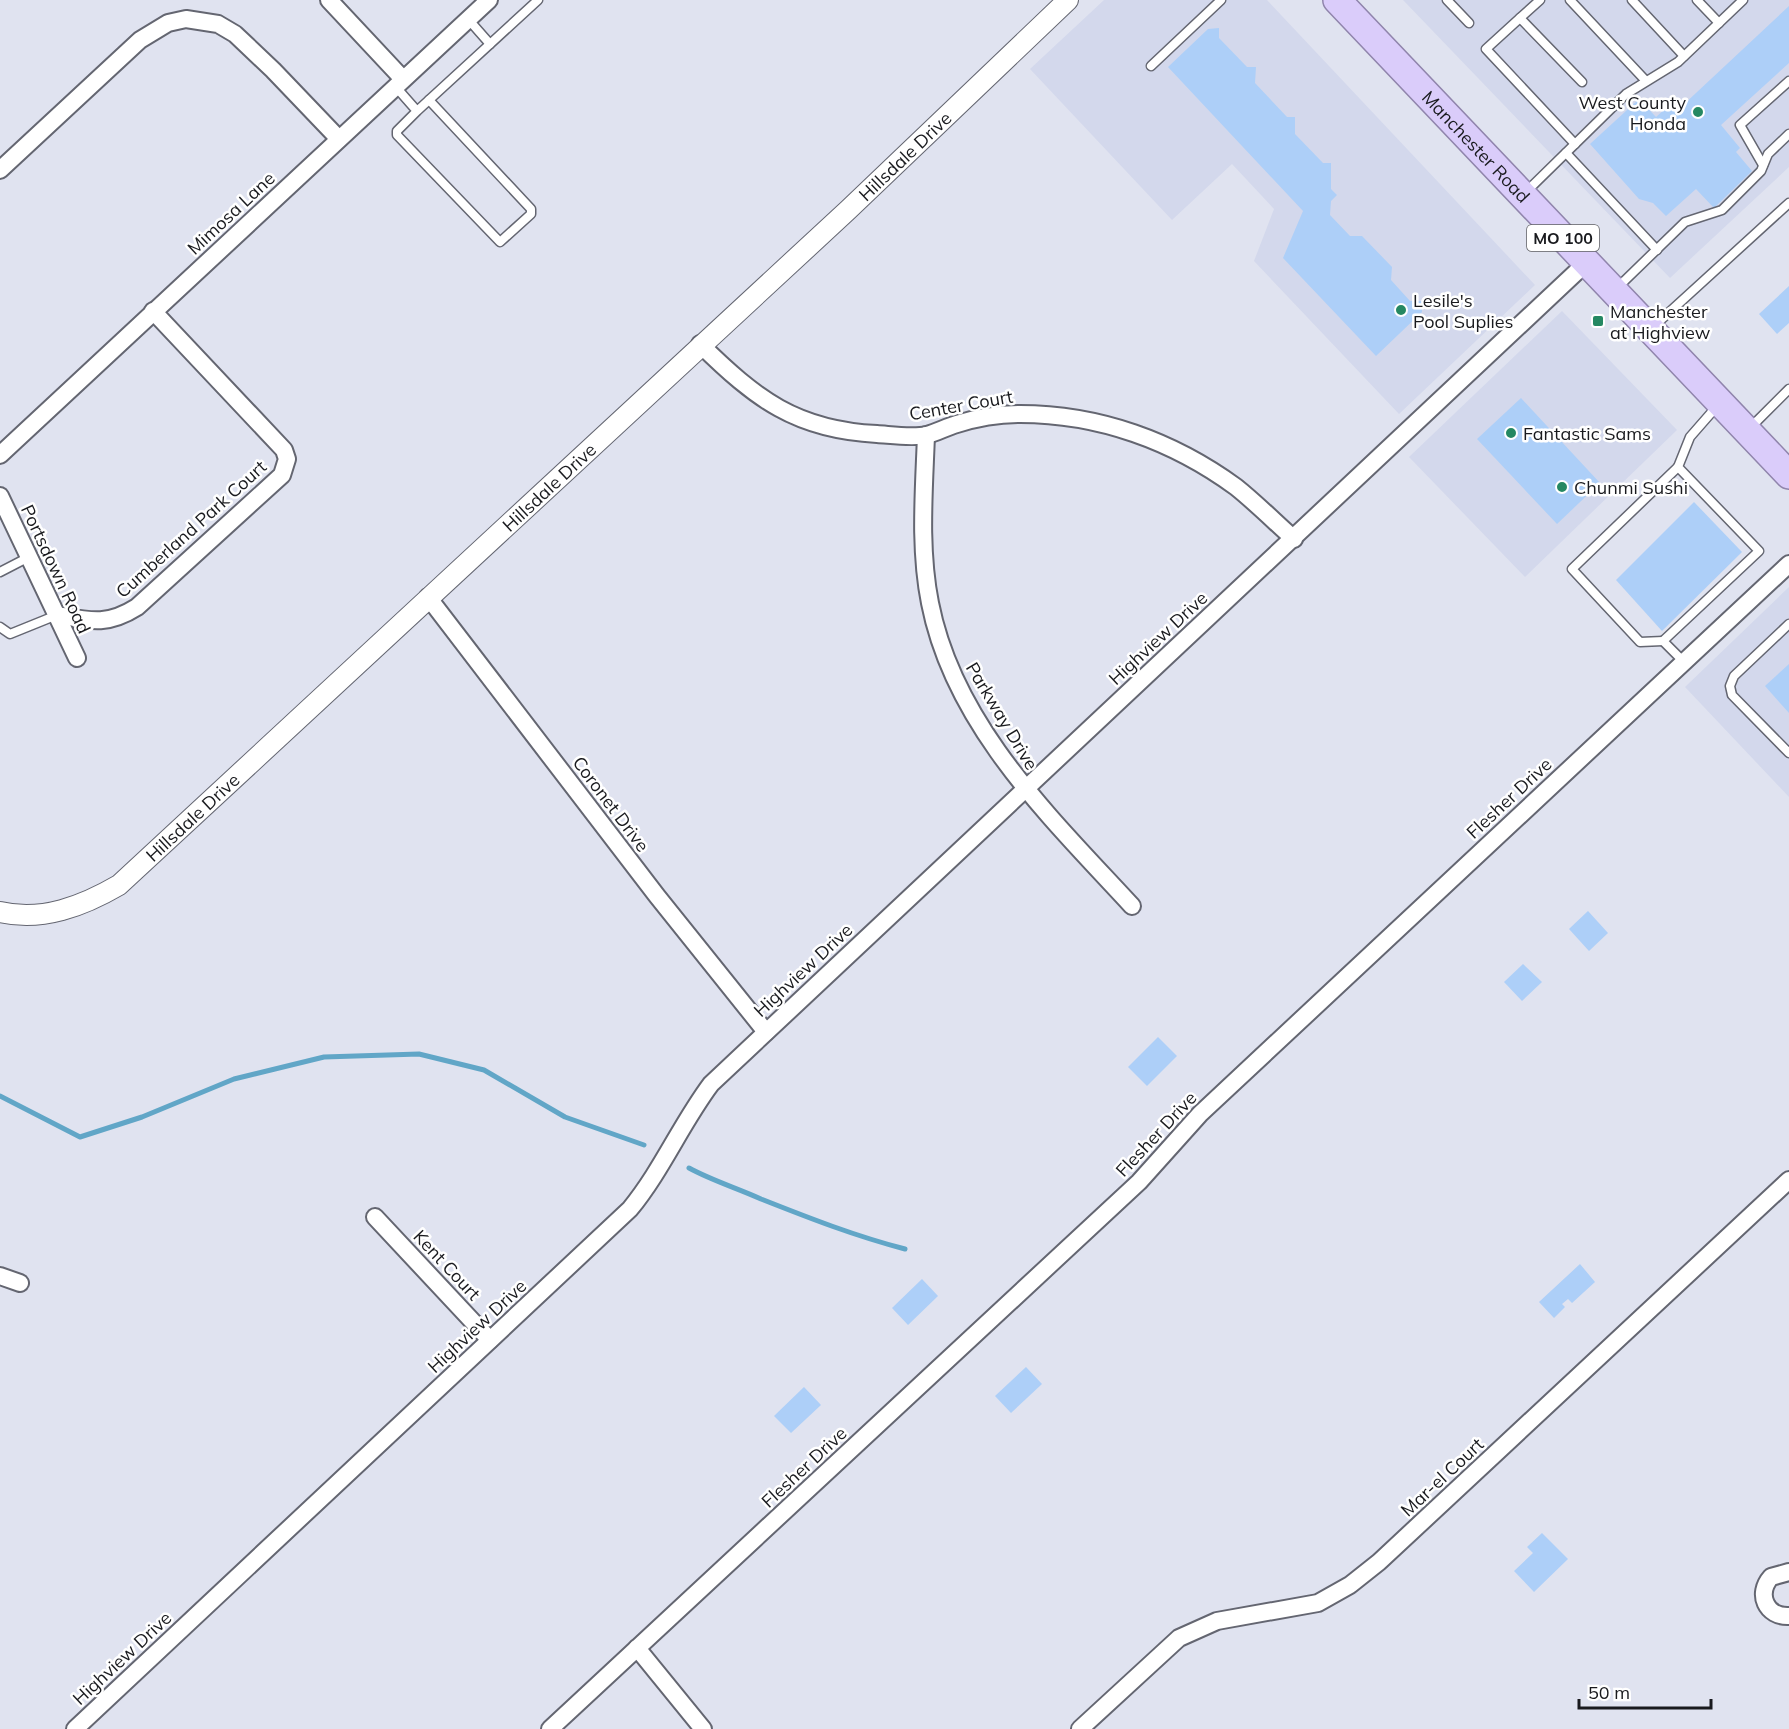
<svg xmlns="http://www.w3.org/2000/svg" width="1789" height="1729" viewBox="0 0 1789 1729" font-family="Mulish,sans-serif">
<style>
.built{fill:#d3d8ec}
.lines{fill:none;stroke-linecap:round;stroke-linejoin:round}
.stream{stroke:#61a6c7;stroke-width:5}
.building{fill:#adcff8}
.service-casing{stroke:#646671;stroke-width:11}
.minor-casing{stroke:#646671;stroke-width:20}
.tertiary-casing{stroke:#646671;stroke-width:22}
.trunk-casing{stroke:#9085ac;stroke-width:30}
.service{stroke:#fff;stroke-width:8}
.minor{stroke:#fff;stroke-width:16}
.tertiary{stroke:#fff;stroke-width:20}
.trunk{stroke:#daccfa;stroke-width:27}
.poi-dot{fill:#258862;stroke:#fff;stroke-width:2}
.labels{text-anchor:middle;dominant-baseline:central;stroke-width:5;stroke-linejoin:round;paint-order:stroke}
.shield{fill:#fff;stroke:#5e5f62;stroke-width:1.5}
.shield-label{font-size:16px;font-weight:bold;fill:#191a1e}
.poi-label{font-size:18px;fill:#191a1e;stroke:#fff;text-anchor:start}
.street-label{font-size:18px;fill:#191a1e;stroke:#fff}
</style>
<rect width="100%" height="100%" fill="#e0e3f0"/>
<g class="built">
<path d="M1104,0h163l268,285 -136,129 -145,-153 20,-52 -42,-45 -60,56 -142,-151z"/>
<path d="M1403,0h386v167l-119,111z"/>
<path d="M1562,311l115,119 -152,147 -116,-120z"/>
<path d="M1789,587v210l-104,-110z"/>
</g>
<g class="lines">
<g class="stream">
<path d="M0,1096l80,41 62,-20 92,-38 90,-22 95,-3 65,16 81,47 79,28"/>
<path d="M689,1168c24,13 48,20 72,31 48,19 94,37 144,50"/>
</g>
</g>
<g class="building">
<path d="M1789,6v57l-68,62 19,23 -4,4 16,19 -38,37 -18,-19 -30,27 -13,-13 -14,-4 -49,-55 49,-45 17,18 19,-17 6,7z"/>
<path d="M1219,28v10l28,29h9l-1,16 32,34h8v17l28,29h8v26l6,6 -6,6 -1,14 20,21h12l30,31 -1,13 19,21h12v11l-46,44 -93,-98 20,-47 -135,-144 40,-38z"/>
<path d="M1789,286v37l-12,11 -18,-20z"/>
<path d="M1521,398l79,85 -43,41 -80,-85z"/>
<path d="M1694,502l48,50 -80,79 -46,-51z"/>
<path d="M1789,664v49l-24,-27z"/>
<path d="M1588,911l20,22 -19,18 -20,-22z"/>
<path d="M1523,964l19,18 -20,19 -18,-19z"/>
<path d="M1158,1037l19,19 -30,30 -19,-19z"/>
<path d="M1580,1264l15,18 -23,21 -4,-4 -6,5 3,3 -11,11 -15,-16z"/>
<path d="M922,1279l16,17 -30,29 -16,-17z"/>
<path d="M1026,1367l16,17 -31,29 -16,-17z"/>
<path d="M804,1387l17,18 -30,28 -17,-17z"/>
<path d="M1542,1533l26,26 -34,33 -20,-21 19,-18 -6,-6z"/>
</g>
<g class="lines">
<g class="service-casing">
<g id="service">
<path d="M1447,0l22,23"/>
<path d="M1570,0l76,81"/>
<path d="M1632,0l52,56"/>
<path d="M1697,0l22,23"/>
<path d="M1520,18l20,-18"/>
<path d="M468,19l22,25"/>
<path d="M1151,66l70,-66"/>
<path d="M395,86l22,25 12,-11 102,109v5l-31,28 -103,-107v-4l20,-20"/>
<path d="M429,100l109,-100"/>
<path d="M1575,144l-89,-95 34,-31 62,64"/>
<path d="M1566,153l91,97"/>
<path d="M1763,165l-23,-40 49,-44"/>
<path d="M1526,192l100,-98 52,-32 65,-62"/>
<path d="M1616,289l69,-67 37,-12 39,-39 7,-17 21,-20"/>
<path d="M1653,327l136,-124"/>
<path d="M1749,429l40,-40"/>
<path d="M0,572l29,-15"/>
<path d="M1789,624l-55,52 -4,10 2,9 57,58"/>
<path d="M0,627l10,7 47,-19"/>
<path d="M1663,641l-23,1 -68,-73 106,-102"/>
<path d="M1684,662l-21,-21 96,-90 -81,-84 12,-30 28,-32"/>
</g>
</g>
<g class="minor-casing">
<g id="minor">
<path d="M329,0l73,78"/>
<path d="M0,170l140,-130 28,-17 18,-4 32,5 17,10 38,36 66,69"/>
<path d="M700,344c56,55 96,86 177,90 15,1 35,4 50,1 10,-3 20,-8 30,-11 19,-6 43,-10 63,-10 79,0 153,27 216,73 20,16 39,35 58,52"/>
<path d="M926,435c-2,56 -7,113 4,168 24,123 121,215 202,303"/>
<path d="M0,455l489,-455"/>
<path d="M0,496l77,162"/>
<path d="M428,597l229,299 109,136"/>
<path d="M57,615c33,6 50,11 80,-8l145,-132 5,-16 -3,-9 -131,-139"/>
<path d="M375,1217l115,123"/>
<path d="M0,1276l20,7"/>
<path d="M1789,1572l-18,5c-15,17 -5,40 18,39"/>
<path d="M637,1648l66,81"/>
<path d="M75,1729l555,-520c32,-39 51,-85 81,-125l875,-821"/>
<path d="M550,1729l589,-547 61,-68 589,-550"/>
<path d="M1080,1729l99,-91 38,-17 101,-18 32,-18 29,-23 410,-382"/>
</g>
</g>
<g class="tertiary-casing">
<g id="tertiary">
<path id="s1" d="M0,912c42,10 83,-6 119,-27l729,-675 220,-210"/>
</g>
</g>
<g class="trunk-casing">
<g id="trunk">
<path id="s2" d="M1337,0l452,475"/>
</g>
</g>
<use href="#service" class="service"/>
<use href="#minor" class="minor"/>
<use href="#tertiary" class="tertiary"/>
<use href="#trunk" class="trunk"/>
</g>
<g class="poi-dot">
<circle cx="1698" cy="112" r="6"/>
<circle cx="1401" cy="310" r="6"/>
<rect x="1592" y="315" width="12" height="12" rx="3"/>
<circle cx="1511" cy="433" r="6"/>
<circle cx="1562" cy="487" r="6"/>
</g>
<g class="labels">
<rect class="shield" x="1527" y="225" width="72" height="26" rx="4.5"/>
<g class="shield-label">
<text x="1563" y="238">MO 100</text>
</g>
<g class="poi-label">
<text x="1686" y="102" text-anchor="end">West County<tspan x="1686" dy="21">Honda</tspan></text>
<text x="1413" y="300">Lesile's<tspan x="1413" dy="21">Pool Suplies</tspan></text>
<text x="1610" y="311">Manchester<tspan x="1610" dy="21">at Highview</tspan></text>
<text x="1523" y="433">Fantastic Sams</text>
<text x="1574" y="487">Chunmi Sushi</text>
</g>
<g class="street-label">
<text stroke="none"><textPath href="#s2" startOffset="202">Manchester Road</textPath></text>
<text stroke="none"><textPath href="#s1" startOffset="1197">Hillsdale Drive</textPath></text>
<text transform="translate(231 213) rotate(-43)">Mimosa Lane</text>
<text transform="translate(961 405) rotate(-10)">Center Court</text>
<text stroke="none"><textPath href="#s1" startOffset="711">Hillsdale Drive</textPath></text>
<text transform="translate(191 529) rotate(-42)">Cumberland Park Court</text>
<text transform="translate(56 569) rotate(65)">Portsdown Road</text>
<text transform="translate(1158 638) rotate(-43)">Highview Drive</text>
<text transform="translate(1002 716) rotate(59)">Parkway Drive</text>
<text transform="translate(1509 798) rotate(-43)">Flesher Drive</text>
<text transform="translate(611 804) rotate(53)">Coronet Drive</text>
<text stroke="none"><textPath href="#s1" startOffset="225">Hillsdale Drive</textPath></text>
<text transform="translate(803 970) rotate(-43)">Highview Drive</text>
<text transform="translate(1156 1134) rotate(-47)">Flesher Drive</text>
<text transform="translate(447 1265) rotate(47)">Kent Court</text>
<text transform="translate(477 1326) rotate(-43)">Highview Drive</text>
<text transform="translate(804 1467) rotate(-43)">Flesher Drive</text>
<text transform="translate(1442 1477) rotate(-43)">Mar-el Court</text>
<text transform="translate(122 1658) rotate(-43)">Highview Drive</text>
</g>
</g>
<path d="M1579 1699v9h132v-9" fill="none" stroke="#191a1e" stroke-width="3"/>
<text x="1588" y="1699" font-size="18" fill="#191a1e" stroke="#ffffff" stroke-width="4.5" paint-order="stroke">50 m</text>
</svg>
